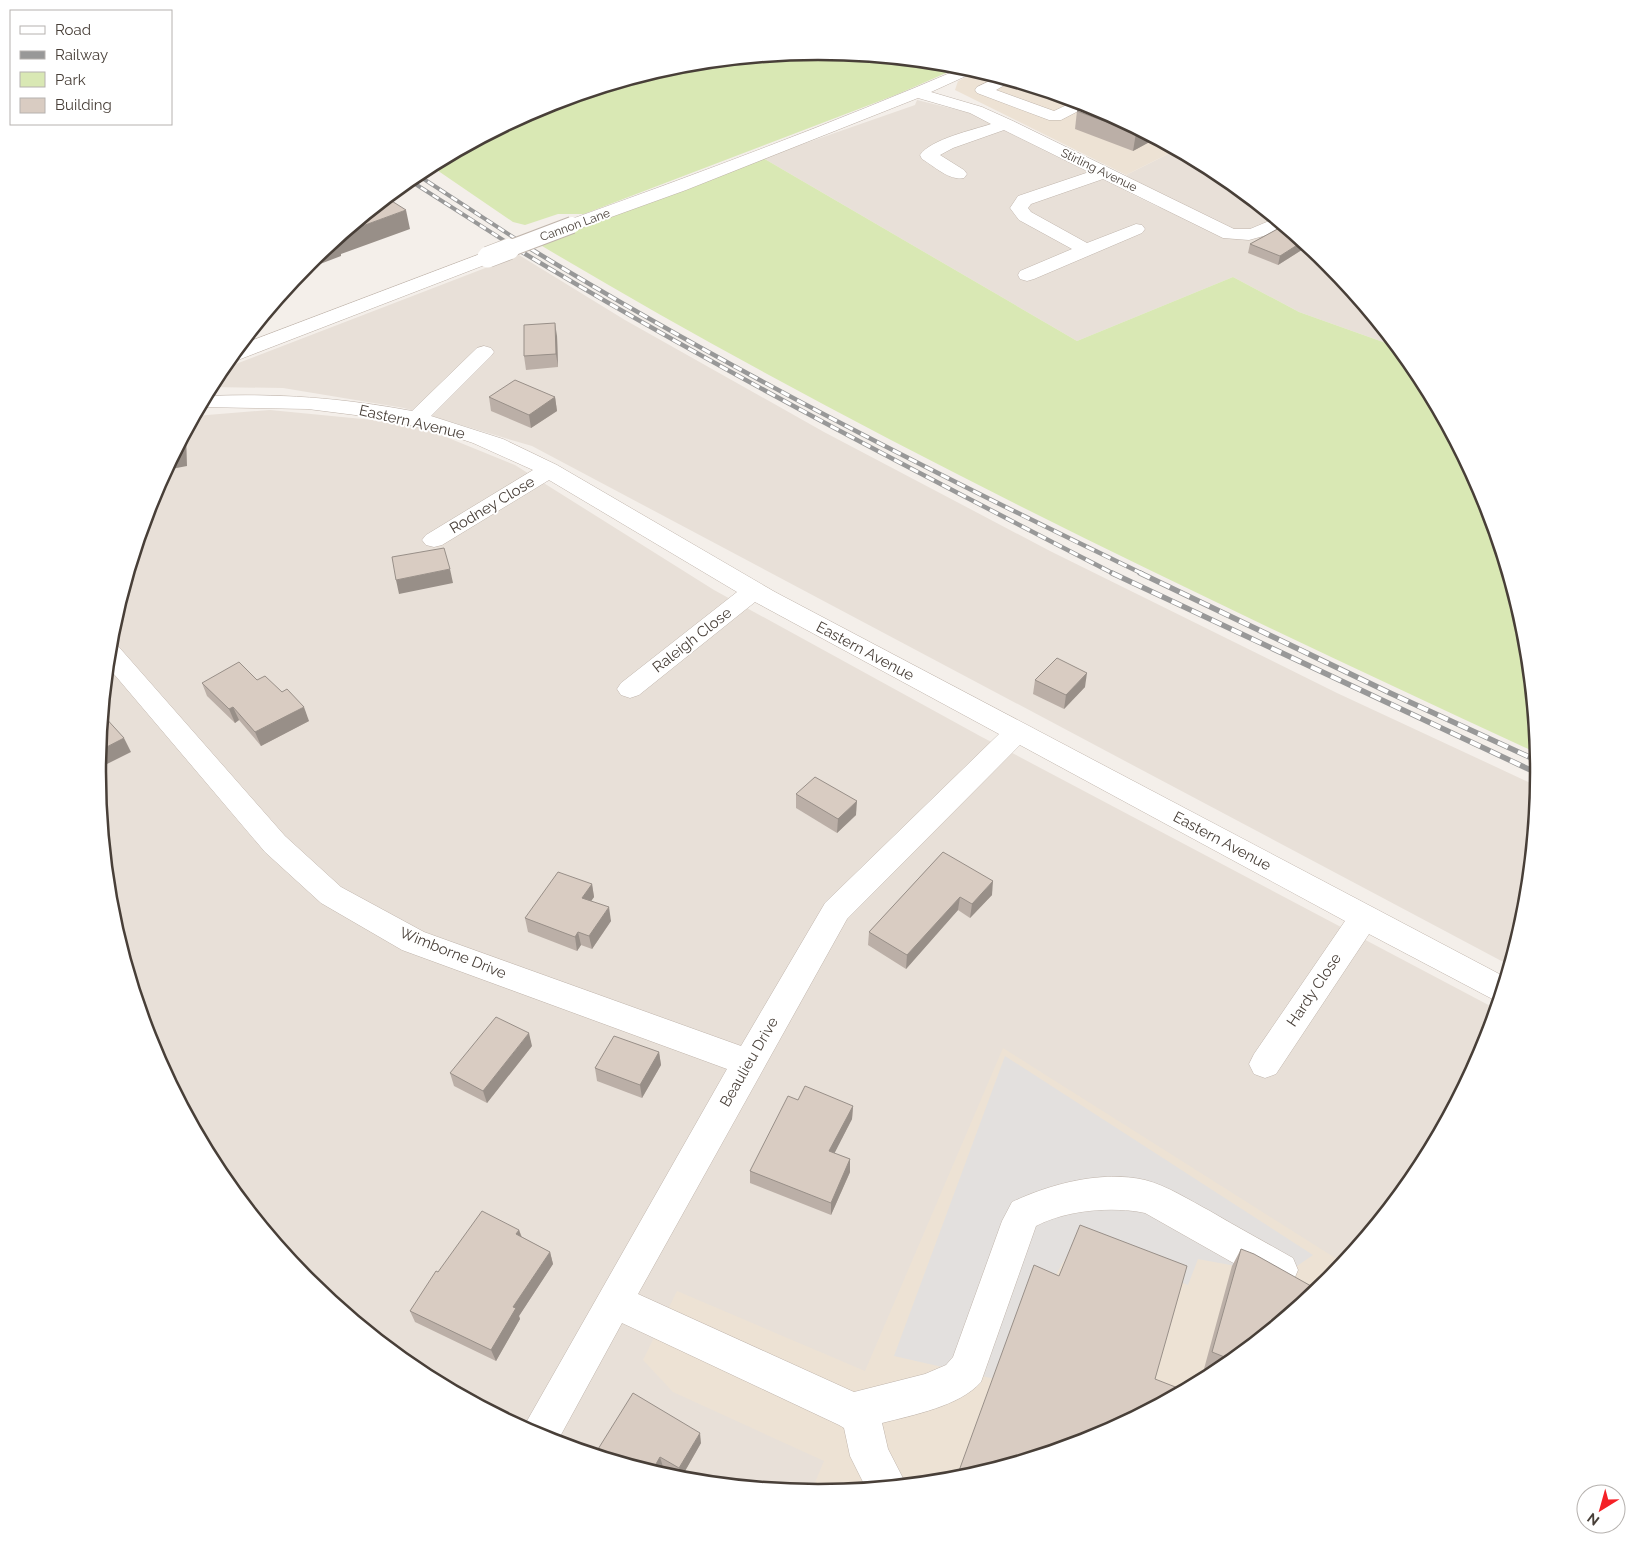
<svg xmlns="http://www.w3.org/2000/svg" width="1636" height="1544" viewBox="0 0 1636 1544" font-family="Raleway,sans-serif">
<style>
.residential{fill:#e8e0d8}
.education{fill:#ede2d4}
.green{fill:#d9e8b4}
.parking{fill:#e3e0de}
.lines{fill:none;stroke-linecap:round;stroke-linejoin:round}
.minor-casing{stroke:#c0b5ac;stroke-width:1}
.minor{fill:#fff;fill-rule:evenodd}
.rail-far2-casing{stroke:#989898;stroke-width:4}
.rail-far1-casing{stroke:#989898;stroke-width:4.5}
.rail-casing{stroke:#989898;stroke-width:5.5}
.rail-far2{stroke:#fff;stroke-width:2.5;stroke-dasharray:7;stroke-linecap:butt}
.rail-far1{stroke:#fff;stroke-width:3;stroke-dasharray:9;stroke-linecap:butt}
.rail{stroke:#fff;stroke-width:4;stroke-dasharray:11;stroke-linecap:butt}
.minor-bridge-far1-casing{stroke:#c0b5ac;stroke-width:18;stroke-linecap:butt}
.minor-bridge-casing{stroke:#c0b5ac;stroke-width:22;stroke-linecap:butt}
.minor-bridge-far1{stroke:#fff;stroke-width:16}
.minor-bridge{stroke:#fff;stroke-width:21}
.wall{fill:#bbafa7}
.shaded-wall{fill:#988f88}
.building{fill:#d9ccc2;stroke:#988f88}
.labels{text-anchor:middle;dominant-baseline:central;stroke-width:4;stroke-linejoin:round;paint-order:stroke}
.far-street-label{font-size:12px;fill:#483f38;stroke:#fff}
.street-label{font-size:15px;fill:#483f38;stroke:#fff}
.rim{fill:none;stroke:#483f38;stroke-width:2.5}
</style>
<rect width="100%" height="100%" fill="#f4efea"/>
<g class="residential">
<path d="M917,100l53,13 190,95 -34,-33 50,-25 43,23 109,90 69,84 -98,-35 -66,-35 -156,64 -314,-183 152,-53z"/>
<path d="M519,255l106,65 199,112 226,119 287,142 200,93 -12,127 -16,52 -977,-519 -128,-38 -121,-20 -73,-1 10,-17z"/>
<path d="M270,410l144,14 101,41 199,125 266,146 516,273 -12,39 -67,125 -90,109 -509,211 -141,-14 -135,-41 -125,-67 -109,-90 -89,-109 -67,-124 -41,-136 -14,-140 14,-141 41,-135 43,-80z"/>
</g>
<g class="education">
<path d="M979,71l115,35 82,44 -50,25 -171,-85 3,-9z"/>
<path d="M1003,1048l340,215 -16,19 -109,89 -124,67 -136,41 -147,13 13,-31 -151,-69 -30,-32 34,-69 188,80z"/>
</g>
<g class="green">
<path d="M818,51l144,15 -64,28 -314,120h-26l-33,11 -12,-3 -82,-56 111,-60 136,-41z"/>
<path d="M763,158l314,183 156,-64 66,35 98,35 20,25 67,124 41,136 12,121c-341,-158 -677,-317 -1000,-510z"/>
</g>
<path class="parking" d="M1005,1056l308,199 -29,20 -86,-16 -10,26 -113,-43 -80,137 -101,-23z"/>
<g class="lines">
<g class="minor-casing">
<g id="minor">
<path d="M964,67l13,4 -46,21 51,15 31,14 221,108h16l24,-10 11,8 -18,8 -18,5 -26,-2 -120,-59 -72,25 -3,4 3,4 56,31 49,-19 6,1 3,4 -3,4 -108,46 -7,2 -7,-2 -2,-4 2,-4 52,-22 -53,-29 -9,-12 8,-12 71,-24 -85,-42 -51,18 -13,7 24,15 3,4 -3,4c-15,3 -30,-12 -42,-19l-2,-4c11,-16 53,-25 71,-31l-21,-11 -52,-15 -232,92 -108,39 -6,1 -6,-1 -3,-4 3,-4c134,-48 267,-98 398,-154z"/>
<path d="M998,77l14,4 -16,9 58,21 21,-10 15,4 -29,15h-12l-72,-27 -2,-3 2,-3z"/>
<path d="M488,251l7,2 2,4 -2,4 -257,99 -11,1 13,-16z"/>
<path d="M484,346l7,2 3,4 -3,4 -60,60 72,23 54,26 218,127 730,385 -7,25 -129,-68 -93,140 -11,4 -11,-4 -5,-10 5,-10 91,-133 -325,-176 -173,174 -209,375 216,98 71,-18 21,-9 7,-8 49,-136 10,-19c38,-18 90,-32 133,-22 23,6 44,20 65,31 27,16 55,31 83,47l5,12 -5,12 -13,5 -13,-5 -122,-69c-32,-7 -79,-3 -109,13l-55,156c-21,24 -68,33 -99,41l6,26 18,35 -40,4 -16,-32 -6,-28 -5,-3 -217,-102 -65,119 -15,-4 -19,-10 204,-359 -325,-119 -81,-47 -56,-51 -157,-185 2,-23 8,2 167,190 56,51 83,45 317,114 84,-143 174,-169 -244,-132 -116,93 -9,3 -9,-3 -4,-6 4,-6 116,-91 -188,-112 -107,65 -8,2 -8,-2 -4,-5 4,-5 107,-65 -60,-27 -33,-11 -61,-14 -71,-9 -108,-2 6,-11c70,-3 137,2 206,15l65,-63z"/>
</g>
</g>
<use href="#minor" class="minor"/>
<g class="rail-far2-casing">
<g id="rail-far2">
<path d="M416,174l117,76"/>
<path d="M409,180l110,70"/>
</g>
</g>
<g class="rail-far1-casing">
<g id="rail-far1">
<path d="M517,249c194,117 396,221 597,325"/>
<path d="M531,249c197,120 404,225 612,325"/>
</g>
</g>
<g class="rail-casing">
<g id="rail">
<path d="M1112,573l427,201"/>
<path d="M1140,573l250,120 148,68"/>
</g>
</g>
<use href="#rail-far2" class="rail-far2"/>
<use href="#rail-far1" class="rail-far1"/>
<use href="#rail" class="rail"/>
<g class="minor-bridge-far1-casing">
<path id="minor-bridge-far1" d="M506,250l66,-25"/>
</g>
<g class="minor-bridge-casing">
<path id="minor-bridge" d="M488,257l21,-8"/>
</g>
<use href="#minor-bridge-far1" class="minor-bridge-far1"/>
<use href="#minor-bridge" class="minor-bridge"/>
</g>
<g class="wall">
<path d="M1077,111l78,28 -22,12 -58,-22z"/>
<path d="M1283,226l25,20 -30,19 -30,-12 2,-9z"/>
<path d="M557,336l1,31 -32,3 -2,-14z"/>
<path d="M489,397h66l2,14 -26,17 -40,-17z"/>
<path d="M257,680l52,41 -48,25 -22,-26 -4,3 -28,-27 -5,-13z"/>
<path d="M1035,680l50,7 -21,22 -31,-15z"/>
<path d="M796,794l60,21 -19,18 -41,-25z"/>
<path d="M943,852l49,43 -22,23 -12,-8 -52,59 -38,-24 1,-13z"/>
<path d="M592,884l2,13 -3,4 20,20 -19,28 -11,-4 -4,6 -49,-19 -3,-14z"/>
<path d="M532,1046l-45,57 -33,-17 -4,-13z"/>
<path d="M659,1052l2,13 -19,33 -45,-17 -2,-13z"/>
<path d="M798,1100l55,6 -1,13 -18,34 16,6v13l-19,43 -81,-32v-12z"/>
<path d="M519,1230l3,7 28,15 3,12 -34,52 1,3 -24,42 -81,-39 -5,-11 28,-39z"/>
<path d="M1241,1249l70,37 15,-3 -108,88 -3,2 -11,-4 28,-103z"/>
<path d="M701,1443l-20,35 -18,-11 -4,6 -64,-19z"/>
</g>
<g class="shaded-wall">
<path d="M1140,131l15,8 -22,12 3,-18z"/>
<path d="M406,210l4,19 -69,25v2l-34,13 2,6 -16,6 16,-19 37,-30z"/>
<path d="M1302,242l6,4 -30,19 2,-9z"/>
<path d="M555,323l2,13 1,31 -2,-13z"/>
<path d="M555,397l2,14 -26,17 -2,-13z"/>
<path d="M186,433l1,33 -21,4 9,-16z"/>
<path d="M450,569l3,14 -54,11 -3,-14z"/>
<path d="M1087,673l-2,14 -21,22 2,-14z"/>
<path d="M233,707l6,13 -4,3 -6,-14z"/>
<path d="M304,707l5,14 -48,25 -6,-14z"/>
<path d="M124,738l7,14 -34,17 2,-18z"/>
<path d="M857,801l-1,14 -19,18 1,-14z"/>
<path d="M993,881l-1,14 -22,23 2,-14z"/>
<path d="M592,884l2,13 -10,14 -2,-13z"/>
<path d="M960,897l-2,13 -52,59 1,-14z"/>
<path d="M609,907l2,14 -19,28 -3,-13z"/>
<path d="M578,932l3,13 -4,6 -2,-14z"/>
<path d="M529,1033l3,13 -45,57 -4,-12z"/>
<path d="M659,1052l2,13 -19,33 -2,-13z"/>
<path d="M853,1106l-1,13 -23,45v-13z"/>
<path d="M850,1159v13l-19,43v-12z"/>
<path d="M519,1230l4,12 -7,-8z"/>
<path d="M550,1252l3,12 -34,52 1,3 -24,42 -5,-11 22,-43z"/>
<path d="M700,1433l1,10 -20,35 -2,-10z"/>
<path d="M660,1457l3,10 -4,6 -7,-2z"/>
</g>
<g class="building">
<path d="M1089,105l5,1 46,25 -4,2 -59,-22z"/>
<path d="M387,198l19,12 -60,22z"/>
<path d="M1283,226l19,16 -22,14 -30,-12z"/>
<path d="M555,323l1,31 -32,2v-31z"/>
<path d="M515,380l40,17 -26,18 -40,-18z"/>
<path d="M181,442l1,11 -7,1z"/>
<path d="M444,548l6,21 -54,11 -4,-23z"/>
<path d="M1057,658l30,15 -21,22 -31,-15z"/>
<path d="M239,662l18,18 8,-4 17,16 5,-3 17,18 -49,25 -22,-25 -4,2 -27,-26z"/>
<path d="M103,715l21,23 -25,13z"/>
<path d="M815,777l42,24 -19,18 -42,-25z"/>
<path d="M943,852l50,29 -21,23 -12,-7 -53,58 -38,-23z"/>
<path d="M558,872l34,12 -10,14 27,9 -20,29 -11,-4 -3,5 -50,-19z"/>
<path d="M496,1017l33,16 -46,58 -33,-18z"/>
<path d="M614,1036l45,16 -19,33 -45,-17z"/>
<path d="M805,1086l48,20 -24,45 21,8 -19,44 -81,-32 38,-75 10,4z"/>
<path d="M482,1211l37,19 -3,4 34,18 -37,55 3,1 -25,42 -81,-39 26,-40 2,1z"/>
<path d="M1080,1225l107,41 -32,113 28,11 -89,48 -138,41 78,-214 25,11z"/>
<path d="M1241,1249l13,5 57,32 9,-5 6,2 -94,77 -20,-8z"/>
<path d="M633,1393l67,40 -21,35 -19,-11 -8,14 -57,-17z"/>
</g>
<g class="labels">
<g class="far-street-label">
<text transform="translate(1099 170) rotate(26)">Stirling Avenue</text>
<text transform="translate(575 225) rotate(-20)">Cannon Lane</text>
</g>
<g class="street-label">
<text transform="translate(412 422) rotate(13)">Eastern Avenue</text>
<text transform="translate(492 505) rotate(-31)">Rodney Close</text>
<text transform="translate(692 640) rotate(-38)">Raleigh Close</text>
<text transform="translate(865 651) rotate(28)">Eastern Avenue</text>
<text transform="translate(1222 841) rotate(28)">Eastern Avenue</text>
<text transform="translate(453 953) rotate(22)">Wimborne Drive</text>
<text transform="translate(1314 990) rotate(-56)">Hardy Close</text>
<text transform="translate(749 1062) rotate(-60)">Beaulieu Drive</text>
</g>
</g>
<path d="M0 0H1636V1544H0ZM106 772a712 712 0 1 1 1424 0a712 712 0 1 1-1424 0Z" fill="#fff" fill-rule="evenodd"/>
<path class="rim" d="M106 772a712 712 0 1 1 1424 0a712 712 0 1 1-1424 0Z"/>
<rect x="10" y="10" width="162" height="115" fill="#ffffff" stroke="#b6b2af"/>
<rect x="20" y="26" width="25" height="8" fill="#ffffff" stroke="#b6b2af"/>
<text x="55" y="35" font-size="15" fill="#483f38">Road</text>
<rect x="20" y="51" width="25" height="8" fill="#989898" stroke="#b6b2af"/>
<text x="55" y="60" font-size="15" fill="#483f38">Railway</text>
<rect x="20" y="72" width="25" height="15" fill="#d9e8b4" stroke="#b6b2af"/>
<text x="55" y="85" font-size="15" fill="#483f38">Park</text>
<rect x="20" y="98" width="25" height="15" fill="#d9ccc2" stroke="#b6b2af"/>
<text x="55" y="110" font-size="15" fill="#483f38">Building</text>
<g transform="translate(1601 1509) rotate(217)"><circle r="24" fill="#ffffff" stroke="#b6b2af"/>
<path d="M0-4L9 19L0 12L-9 19Z" fill="#f52026"/>
<text y="-8" font-size="14" font-weight="bold" text-anchor="middle" fill="#483f38">N</text>
</g>
</svg>
